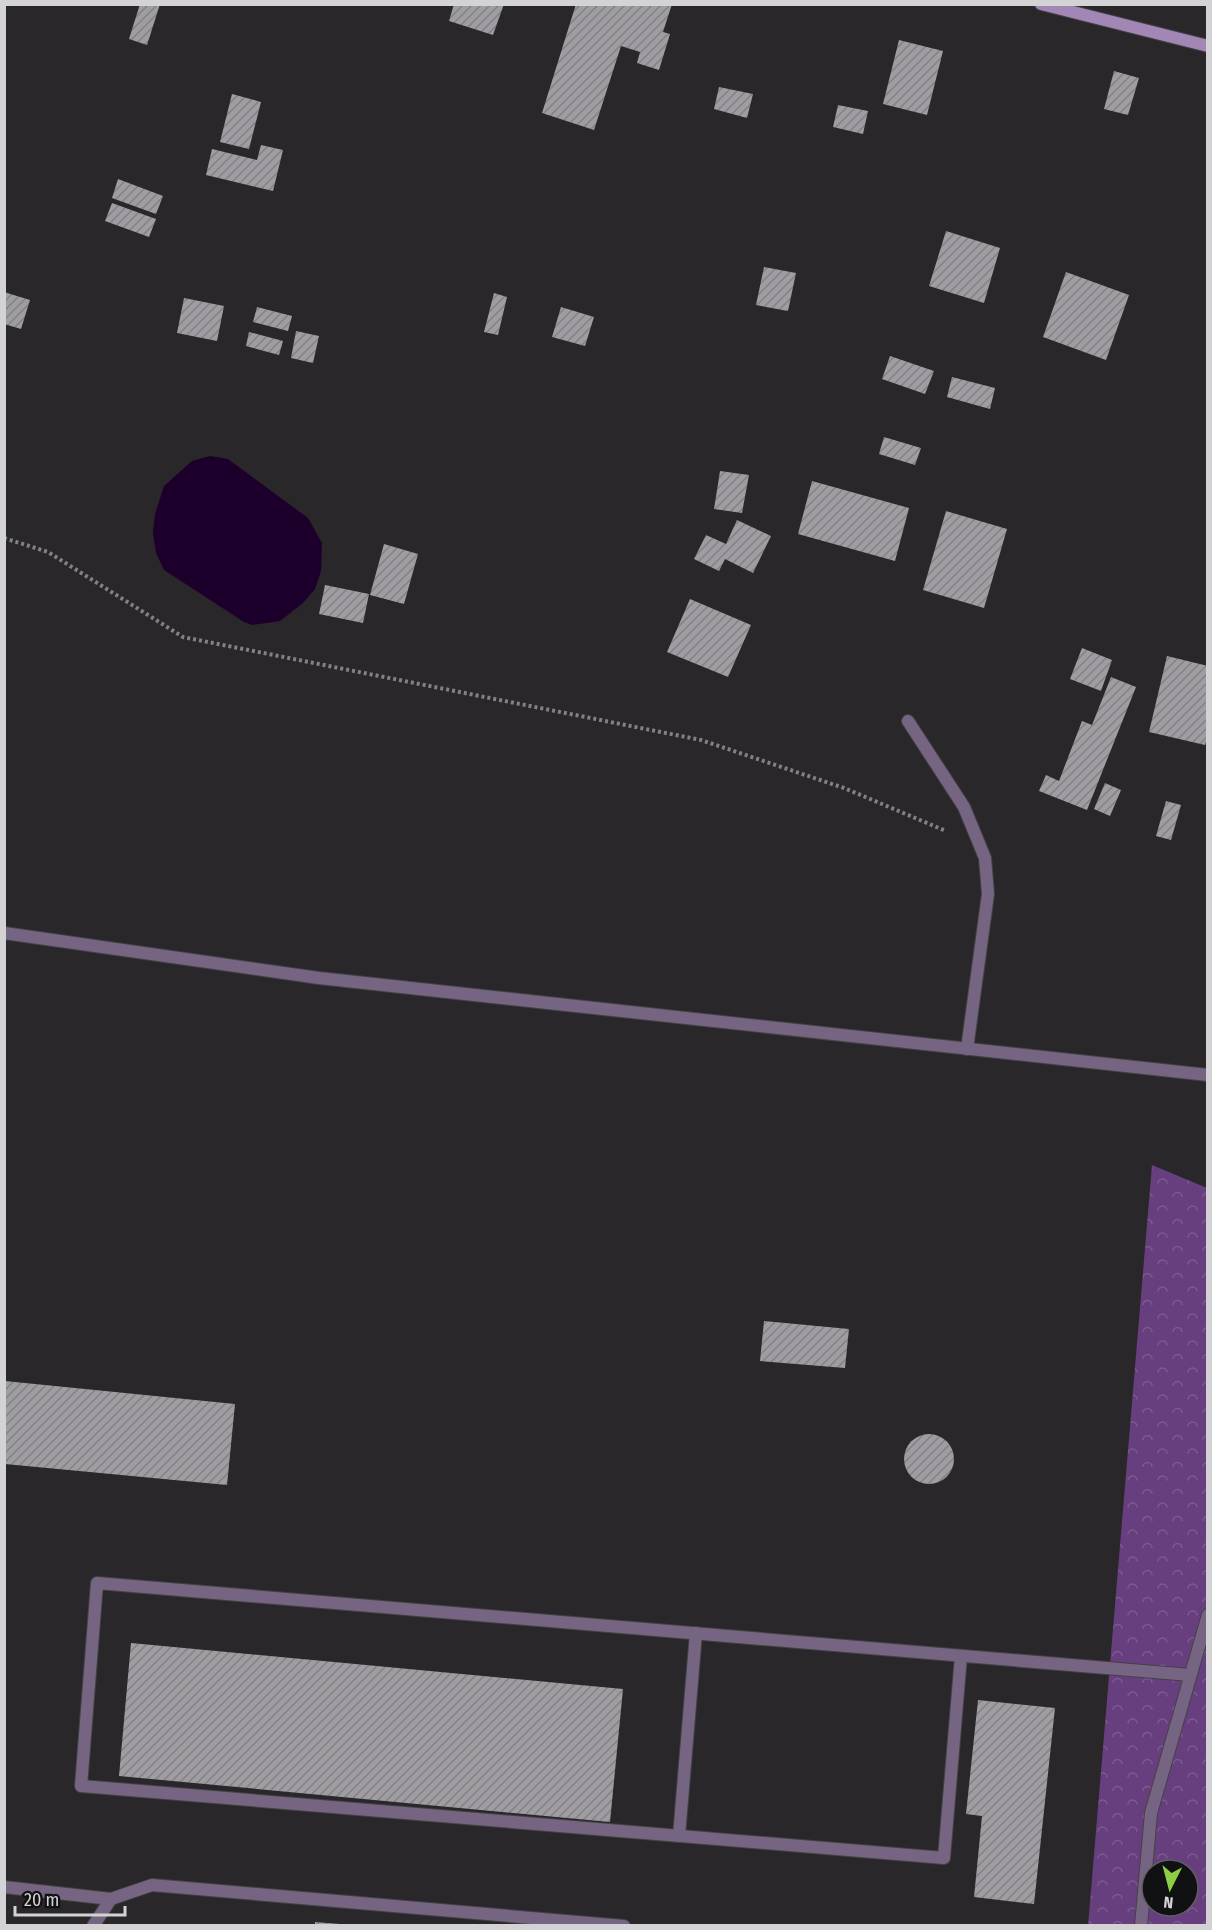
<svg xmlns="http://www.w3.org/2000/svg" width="1212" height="1930" viewBox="0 0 1212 1930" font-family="'Fira Sans Condensed',sans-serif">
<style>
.forest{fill:url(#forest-crowns);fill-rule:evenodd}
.water{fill:#1c002b}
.building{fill:url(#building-hatch)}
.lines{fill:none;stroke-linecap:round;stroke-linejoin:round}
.lane-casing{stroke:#444245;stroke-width:14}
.street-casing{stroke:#444245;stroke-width:14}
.secondary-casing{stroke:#444245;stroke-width:14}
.path{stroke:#828183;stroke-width:4;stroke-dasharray:3 3;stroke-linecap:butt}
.lane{stroke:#766582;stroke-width:12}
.street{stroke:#766582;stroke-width:12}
.secondary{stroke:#a286b5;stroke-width:12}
</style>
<defs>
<pattern id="forest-crowns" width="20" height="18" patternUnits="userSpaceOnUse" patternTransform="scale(1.5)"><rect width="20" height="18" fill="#673f7f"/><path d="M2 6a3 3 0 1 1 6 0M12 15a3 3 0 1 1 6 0" fill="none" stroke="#7c5a90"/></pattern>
<pattern id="building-hatch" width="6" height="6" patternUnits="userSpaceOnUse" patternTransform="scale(1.5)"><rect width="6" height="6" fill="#9f9da1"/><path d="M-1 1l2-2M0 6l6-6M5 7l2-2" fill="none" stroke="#828184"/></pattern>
</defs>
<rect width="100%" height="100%" fill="#29272a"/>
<path class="forest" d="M1152,1165l55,23v737l-119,1zM1152,1870h36v36h-36z"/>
<path class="water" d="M210,456l18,3 80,59 14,25 -1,28 -6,18 -12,14 -23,18 -28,4 -8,-3 -80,-52 -8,-17 -3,-20 2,-19 9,-28 28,-25z"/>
<g class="building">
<path d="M140,4h20l-13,41 -18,-6z"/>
<path d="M454,4h50l-11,31 -44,-14z"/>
<path d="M576,4h96l-9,28 7,2 -11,36 -22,-7 3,-11 -19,-6 -27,84 -52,-17z"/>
<path d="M899,40l44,11 -16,64 -44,-11z"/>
<path d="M1114,71l25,7 -11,37 -24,-6z"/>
<path d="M719,87l34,7 -6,24 -33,-9z"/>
<path d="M232,94l29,8 -12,47 -29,-7z"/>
<path d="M838,105l30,6 -5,23 -30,-7z"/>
<path d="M261,145l22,5 -10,41 -67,-16 6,-26 45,11z"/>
<path d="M118,179l45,17 -7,18 -44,-16z"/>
<path d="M112,203l44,16 -7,18 -44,-16z"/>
<path d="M946,231l54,17 -16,55 -55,-17z"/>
<path d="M764,267l32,6 -8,38 -32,-6z"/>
<path d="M1066,272l63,23 -23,65 -63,-23z"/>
<path d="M4,292l26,8 -9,29 -17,-5z"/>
<path d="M494,293l13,4 -9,38 -14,-3z"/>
<path d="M184,298l40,8 -7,35 -40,-8z"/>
<path d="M257,307l35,9 -4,15 -35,-9z"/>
<path d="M561,307l33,10 -9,29 -33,-9z"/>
<path d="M296,331l23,5 -6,27 -22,-5z"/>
<path d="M249,332l34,9 -4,14 -33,-9z"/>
<path d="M890,356l44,15 -9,23 -43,-15z"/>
<path d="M952,377l43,11 -5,21 -43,-12z"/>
<path d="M884,437l37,11 -6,17 -36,-11z"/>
<path d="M720,471l29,4 -7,38 -28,-4z"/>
<path d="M812,481l97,27 -14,53 -97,-27z"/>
<path d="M946,511l61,18 -23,79 -61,-18z"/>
<path d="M737,520l34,16 -18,37 -28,-14 -6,12 -25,-12 12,-24 20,9z"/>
<path d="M384,544l34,10 -14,50 -34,-9z"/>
<path d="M325,585l44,9 -6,29 -44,-9z"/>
<path d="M690,599l61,26 -23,52 -61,-25z"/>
<path d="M1082,648l30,12 -11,31 -31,-12z"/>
<path d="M1167,656l41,10v69l-3,10 -56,-13z"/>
<path d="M1111,677l25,10 -49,123 -48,-19 7,-16 13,6 23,-60 10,4z"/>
<path d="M1105,783l16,7 -11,26 -16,-7z"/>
<path d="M1166,801l15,4 -10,35 -15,-4z"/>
<path d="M764,1321l85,8 -4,39 -85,-7z"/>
<path d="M5,1381l230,23 -8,81 -222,-21z"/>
<circle cx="929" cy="1459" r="25"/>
<path d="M131,1643l492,46 -13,133 -491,-46z"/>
<path d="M978,1700l77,8 -21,196 -60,-7 8,-81 -16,-2z"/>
<path d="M315,1922l25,2v2h-25z"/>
</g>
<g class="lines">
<g class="lane-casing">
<g id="lane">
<path d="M908,721l56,86 21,51 3,36 -21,155"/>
<path d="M961,1656l-17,202 -863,-72 16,-203 1093,92"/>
<path d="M679,1836l17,-203"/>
<path d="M4,1887l107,12"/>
<path d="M93,1926l18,-27 41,-14 472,41"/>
<path d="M1141,1926l10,-113 57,-198"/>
</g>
</g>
<g class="street-casing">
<path id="street" d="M4,933l315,45 889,97"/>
</g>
<g class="secondary-casing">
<path id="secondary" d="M1041,4l167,42"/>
</g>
<path class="path" d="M4,538l44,14 135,85 518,103 143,48 102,43"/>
<use href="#lane" class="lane"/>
<use href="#street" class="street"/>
<use href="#secondary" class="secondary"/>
</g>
<rect width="1212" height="1930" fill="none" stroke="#d3d2d4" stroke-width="12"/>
<g transform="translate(1170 1888) rotate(186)"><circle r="28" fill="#111012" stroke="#5f5e60" stroke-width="1.5"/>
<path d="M0-4.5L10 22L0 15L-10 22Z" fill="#8cce45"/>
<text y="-9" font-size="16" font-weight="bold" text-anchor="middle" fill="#d3d2d4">N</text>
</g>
<path d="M15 1906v9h110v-9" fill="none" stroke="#d3d2d4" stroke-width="3"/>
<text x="24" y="1906" font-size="18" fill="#d3d2d4" stroke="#111012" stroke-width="4.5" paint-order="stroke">20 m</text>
</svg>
